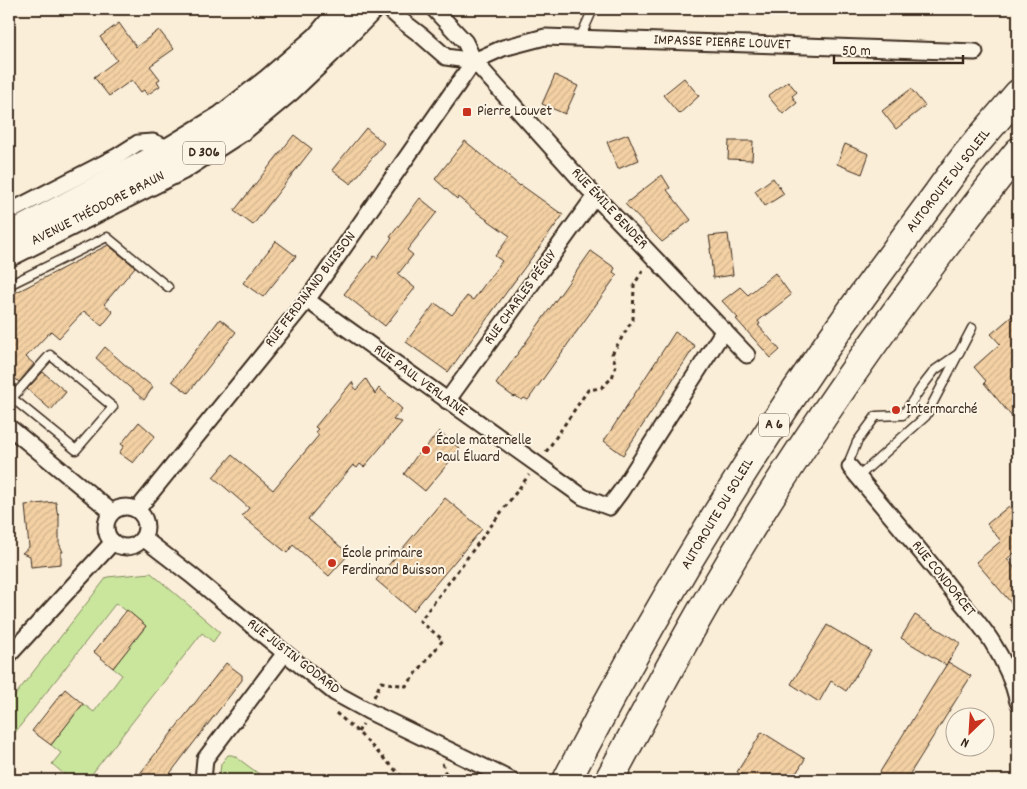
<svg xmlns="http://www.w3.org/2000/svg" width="1027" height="789" viewBox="0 0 1027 789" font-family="Dekko,sans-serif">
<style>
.grass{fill:#cae69d;stroke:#82885e}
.building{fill:url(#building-hatch);stroke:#3b2a1e}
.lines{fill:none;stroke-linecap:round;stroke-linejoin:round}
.lane-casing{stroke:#3b2a1e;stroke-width:11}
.street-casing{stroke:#3b2a1e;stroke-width:19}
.primary-casing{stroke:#3b2a1e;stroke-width:28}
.highway-casing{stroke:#3b2a1e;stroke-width:31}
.path{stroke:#3b2a1e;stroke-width:3;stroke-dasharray:4 4;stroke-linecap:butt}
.lane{stroke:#fcf5e5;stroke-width:8}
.street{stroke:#fcf5e5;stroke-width:15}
.primary{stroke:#fcf5e5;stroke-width:24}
.highway{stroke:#fcf5e5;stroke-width:28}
.poi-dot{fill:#c8321e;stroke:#fcf5e5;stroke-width:2}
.labels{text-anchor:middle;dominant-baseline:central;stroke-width:4;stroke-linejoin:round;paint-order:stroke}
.shield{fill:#fcf5e5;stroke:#75675a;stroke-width:1}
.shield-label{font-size:14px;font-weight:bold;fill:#3b2a1e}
.street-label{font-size:15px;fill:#3b2a1e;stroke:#fcf5e5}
.poi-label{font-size:15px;fill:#3b2a1e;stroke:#fcf5e5;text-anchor:start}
</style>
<defs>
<pattern id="building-hatch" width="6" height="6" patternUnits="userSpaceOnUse" patternTransform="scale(1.25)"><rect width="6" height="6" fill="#f4d1a4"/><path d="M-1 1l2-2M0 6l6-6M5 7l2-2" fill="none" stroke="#d2b48d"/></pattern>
</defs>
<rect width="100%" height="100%" fill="#faeed8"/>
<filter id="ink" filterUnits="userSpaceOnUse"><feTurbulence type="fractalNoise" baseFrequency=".02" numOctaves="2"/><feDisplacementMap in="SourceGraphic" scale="10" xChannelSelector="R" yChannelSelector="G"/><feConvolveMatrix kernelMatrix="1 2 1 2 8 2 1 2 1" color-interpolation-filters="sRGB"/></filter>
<g filter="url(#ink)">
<g class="grass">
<path d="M151,573l69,59 -7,10 -11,-9 -111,142c-16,13 -26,-1 -39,-11l9,-11 -10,-8 32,-41 11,8 28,-37 -9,-7 33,-42 -30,-23 -103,132 -4,-3v-29l98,-126z"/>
<path d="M228,755h4l4,2 31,23h-48l2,-16z"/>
</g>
<g class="building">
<path d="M119,23l17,24 23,-17 15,19 -24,17 10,13 -3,2 3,5 -13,9 -3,-5 -3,2 -9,-12 -23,16 -15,-19 23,-17 -17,-23z"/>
<path d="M555,75l23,11 -13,28 -23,-10z"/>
<path d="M684,78l15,18 -20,18 -16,-19z"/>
<path d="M788,81l9,11 -5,4 5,7 -14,11 -15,-18z"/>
<path d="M911,89l14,17 -29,23 -14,-18z"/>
<path d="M366,128l18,15 -33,41 -19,-14z"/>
<path d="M628,134l11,26 -21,9 -11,-27z"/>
<path d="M294,135l18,14 -59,76 -19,-14z"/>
<path d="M465,141l55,45 1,-1 42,30 -115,157 -42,-30 29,-39 17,12 15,-19 6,4 29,-39 -7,-5 15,-20 -31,-22 -21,-17 -1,2 -22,-20z"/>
<path d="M729,141h24l-1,19 -24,-1z"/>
<path d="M845,144l24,10 -7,20 -25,-10z"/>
<path d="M662,175l8,13 -3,2 24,30 -29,22 -37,-38z"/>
<path d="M773,178l11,16 -19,12 -10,-15z"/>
<path d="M420,198l17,14 -30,38 6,5 -15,19 17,14 -30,38 -41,-32 30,-38 3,2 15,-20 -2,-1z"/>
<path d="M728,234l5,41 -20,3 -3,-30h1l-2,-12z"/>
<path d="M276,241l20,15 -33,41 -20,-14z"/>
<path d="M108,245l27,22 -31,37 9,8 -11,14 -18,-15 -25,27 -8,-7 -25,26 8,7 -15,18 -10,-9v-77z"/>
<path d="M591,251l24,17 -2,4 4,3 -89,125 -4,-2 -2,2 -7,-4 -1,1 -18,-13z"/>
<path d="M775,273l16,22 -33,26 2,3 -2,1 22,25 -9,8 -35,-39 2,-1 -16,-17 18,-14 8,8z"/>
<path d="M1018,311v113l-34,-41 2,-2 -12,-14 26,-23 -9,-10z"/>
<path d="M220,319l16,13 -48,61 -16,-12z"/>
<path d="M675,332l20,14 -72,109 -19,-14z"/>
<path d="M105,347l37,33 1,-1 10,8 -9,13 -48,-42z"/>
<path d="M43,372l23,20 -15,18 -24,-21z"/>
<path d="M366,379l9,15 4,-6 23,21 -9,11 9,2 -38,45 -4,-3 -3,4 -4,-3 -45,54 41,35 -20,22 -36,-31 -6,8 -45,-37 7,-8 -36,-31 19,-22 41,35 46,-55 -4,-3 3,-3 -3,-2 37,-45 4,8z"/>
<path d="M139,422l16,14 -22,27 -14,-10 5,-7 -3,-2z"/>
<path d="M439,431l21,18 -35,42 -21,-17 18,-26 2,2z"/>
<path d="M445,498l37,31 -69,82 -37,-31z"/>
<path d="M56,502l1,10 2,2v29l4,9h-2v12l-30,3 -1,-11 -8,-3 7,-6 -4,-42z"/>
<path d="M1009,506l9,12v32l-11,9 11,13v39l-42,-49 25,-21 -14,-17z"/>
<path d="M127,610l19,16 -33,42 -19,-16z"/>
<path d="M915,615l45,28 -14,22 -45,-27z"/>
<path d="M827,625l44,26 -25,40 -15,-10 -12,21 -28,-18z"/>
<path d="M948,662l23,14 -65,104h-31z"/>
<path d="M226,663l16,12v5l-77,100h-30z"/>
<path d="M65,689l18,15 -32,41 -19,-14z"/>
<path d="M762,732l43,27 -13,21h-41l-14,-8z"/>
</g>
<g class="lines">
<g class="lane-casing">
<g id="lane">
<path d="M580,38l13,-29"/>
<path d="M9,285l98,-48 61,50"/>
<path d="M9,396l3,2 64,52 37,-43 -63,-52 -38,43"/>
<path d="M850,467v-8l7,-17 19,-26 27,-1 18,-27 14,-18 23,-16"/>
<path d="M858,477l68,-61 46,-88"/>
</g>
</g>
<g class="street-casing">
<g id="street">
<path d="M389,9l12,11 21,16 24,21 28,4"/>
<path d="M434,9l31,33 9,19 121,135 152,159"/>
<path d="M474,61l29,-13 42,-11 430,15"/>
<path d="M9,212l107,-55 22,-14 15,-1 18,7"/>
<path d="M307,300l276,197 26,10 12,-16 103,-161"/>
<path d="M447,401l148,-205"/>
<path d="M9,427l103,85"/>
<path d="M850,467c33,40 68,80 100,121 14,18 30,35 42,54 12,19 21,39 26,60"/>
<circle cx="126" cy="527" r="20"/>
<path d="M137,510l170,-210 167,-239"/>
<path d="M143,538l48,37 94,78 50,40 33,18 143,69"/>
<path d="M9,655l104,-113"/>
<path d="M203,780l2,-21 80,-106"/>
</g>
</g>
<g class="primary-casing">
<g id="primary">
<path d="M9,235l162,-86 51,-31 46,-36 51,-44 24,-29"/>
<path d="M9,254l173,-87 59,-38 47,-39 41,-39 41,-42"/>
</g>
</g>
<g class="highway-casing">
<g id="highway">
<path d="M567,780c91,-177 196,-350 314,-510 19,-26 38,-51 57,-77 9,-13 19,-26 29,-39 17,-20 34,-40 51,-60"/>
<path d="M609,780c33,-61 65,-122 100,-182 70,-121 149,-237 233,-348 25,-33 50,-66 76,-98"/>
</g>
</g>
<g class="path">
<path d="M546,452l42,-62 13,-2 11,-10 4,-13 -4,-11 21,-35 1,-34 10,-17"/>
<path d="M374,697l7,-15 25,4 37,-46 -23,-19 109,-146"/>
<path d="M336,713l22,19 46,47"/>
<path d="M358,732l5,-8"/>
<path d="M442,763l3,9 5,8"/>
<path d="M402,780l2,-1 3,1"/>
</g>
<use href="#lane" class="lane"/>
<use href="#street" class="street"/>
<use href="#primary" class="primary"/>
<use href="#highway" class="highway"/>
</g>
</g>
<g class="poi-dot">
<rect x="462" y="107" width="10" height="10" rx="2.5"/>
<circle cx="896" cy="410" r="5"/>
<circle cx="426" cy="450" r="5"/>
<circle cx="332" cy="563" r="5"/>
</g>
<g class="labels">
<g class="shield">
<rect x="183" y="141.5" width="42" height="23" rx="4"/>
<rect x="759" y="413.5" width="30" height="23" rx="4"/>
</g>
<g class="shield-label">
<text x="204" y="153">D 306</text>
<text x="774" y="425">A 6</text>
</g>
<g class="street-label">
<text transform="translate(722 43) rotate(2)">IMPASSE PIERRE LOUVET</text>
<text transform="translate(949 181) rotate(-52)">AUTOROUTE DU SOLEIL</text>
<text transform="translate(98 209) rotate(-27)">AVENUE THÉODORE BRAUN</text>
<text transform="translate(609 209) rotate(47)">RUE ÉMILE BENDER</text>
<text transform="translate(311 290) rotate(-53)">RUE FERDINAND BUISSON</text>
<text transform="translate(521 298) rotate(-54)">RUE CHARLES PÉGUY</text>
<text transform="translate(420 381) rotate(36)">RUE PAUL VERLAINE</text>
<text transform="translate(718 514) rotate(-59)">AUTOROUTE DU SOLEIL</text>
<text transform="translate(943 579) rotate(51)">RUE CONDORCET</text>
<text transform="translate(293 657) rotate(38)">RUE JUSTIN GODARD</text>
</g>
<g class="poi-label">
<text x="477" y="112">Pierre Louvet</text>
<text x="906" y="410">Intermarché</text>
<text x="436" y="441">École maternelle<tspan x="436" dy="17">Paul Éluard</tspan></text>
<text x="342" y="554">École primaire<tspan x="342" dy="17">Ferdinand Buisson</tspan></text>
</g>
</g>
<rect width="1027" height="789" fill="none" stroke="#fcf5e5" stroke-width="30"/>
<rect x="15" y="15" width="997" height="759" fill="none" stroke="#3b2a1e" stroke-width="2" filter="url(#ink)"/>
<g transform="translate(970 732) rotate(205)"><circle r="24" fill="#fcf5e5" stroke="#afa495"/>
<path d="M0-4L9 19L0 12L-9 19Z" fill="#c8321e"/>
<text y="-8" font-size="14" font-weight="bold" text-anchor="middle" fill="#3b2a1e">N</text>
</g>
<path d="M834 55v8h129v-8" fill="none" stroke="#3b2a1e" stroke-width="2.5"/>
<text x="842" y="55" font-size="15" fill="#3b2a1e" stroke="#fcf5e5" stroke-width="4" paint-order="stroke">50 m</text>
</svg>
